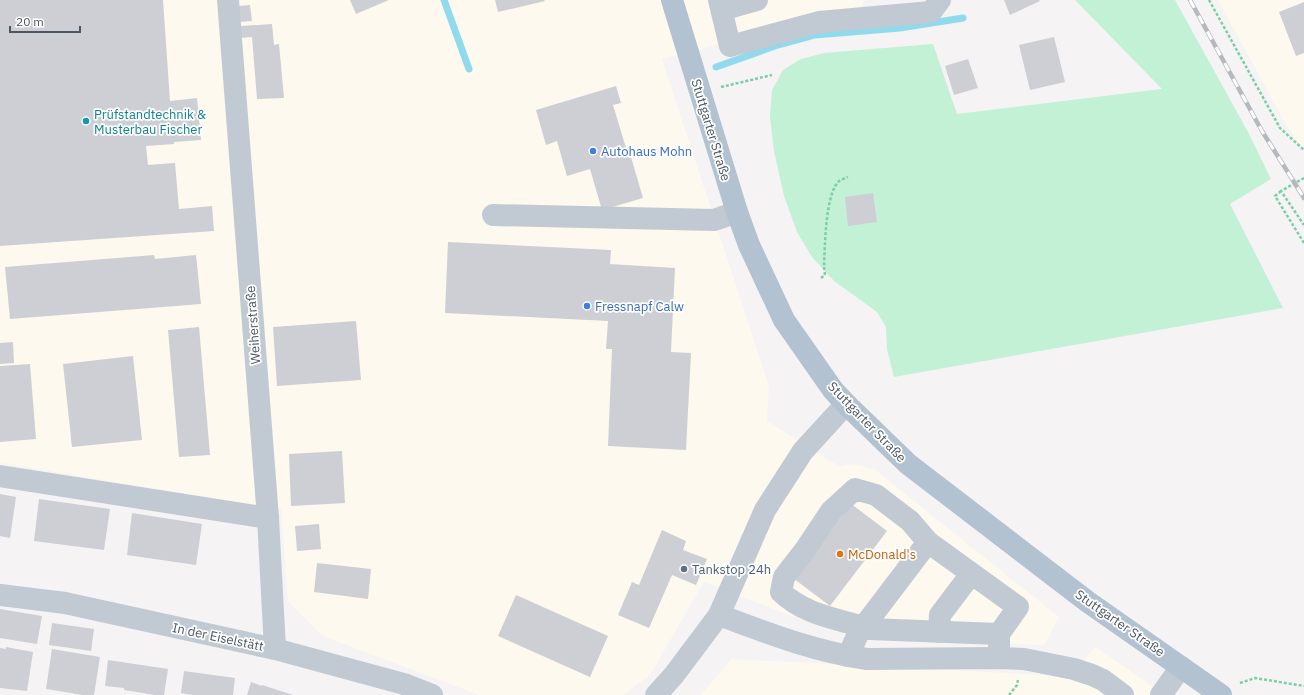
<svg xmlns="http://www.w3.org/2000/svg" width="1304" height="695" viewBox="0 0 1304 695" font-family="'IBM Plex Sans',sans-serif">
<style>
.commercial{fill:#fdf9ef}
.green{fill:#c3f1d5}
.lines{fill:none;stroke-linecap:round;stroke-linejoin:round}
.stream{stroke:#90daee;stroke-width:7}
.building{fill:#cdcfd5}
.path{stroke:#7ad0a6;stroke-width:2.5;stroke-dasharray:3 2;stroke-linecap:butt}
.minor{stroke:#c1cad2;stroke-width:22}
.major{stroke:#b3c2d1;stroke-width:22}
.rail-casing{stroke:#b5b8bd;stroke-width:4.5}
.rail{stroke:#fff;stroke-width:3;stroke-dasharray:9;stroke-linecap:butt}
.culture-dot{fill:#0f9aa8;stroke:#fff;stroke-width:1.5}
.shop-dot{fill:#3f7fe0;stroke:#fff;stroke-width:1.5}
.food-dot{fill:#e8710a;stroke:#fff;stroke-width:1.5}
.service-dot{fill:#5c6f8a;stroke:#fff;stroke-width:1.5}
.labels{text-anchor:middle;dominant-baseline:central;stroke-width:3.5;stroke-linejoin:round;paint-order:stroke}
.culture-label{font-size:13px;fill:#0d838f;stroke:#fff;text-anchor:start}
.street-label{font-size:13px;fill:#4a5661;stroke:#fff}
.shop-label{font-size:13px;fill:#366cbe;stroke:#fff;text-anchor:start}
.food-label{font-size:13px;fill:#c56008;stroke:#fff;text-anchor:start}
.service-label{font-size:13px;fill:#4e5e75;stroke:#fff;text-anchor:start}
</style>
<rect width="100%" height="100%" fill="#f5f3f3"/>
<g class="commercial">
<path d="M0,0h865l-3,6 -200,53 107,327 -2,35 73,46 11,-3 23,5 185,148 -15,28 -184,-5 -58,-20 -98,-38 -54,93 -27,20h-144l-156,-59 -35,-34 -7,-93 -281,-46z"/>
<path d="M1218,0h86v151l-19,-28z"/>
<path d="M1096,647l69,48h-464l30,-36 337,17z"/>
</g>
<path class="green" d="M1075,0h100l73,132 23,47 -41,25 53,104 -389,69 -7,-28 -1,-22 -9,-15 -43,-31 -22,-24 -15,-25 -13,-36 -10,-45 -4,-34 2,-27 11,-20 18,-11 23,-6 109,-9 24,70 205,-25z"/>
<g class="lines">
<g class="stream">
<path d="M444,0l25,69"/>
<path d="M716,67l59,-21 40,-11 85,-7 63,-10"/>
</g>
</g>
<g class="building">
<path d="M0,0h163l7,101 27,-3 4,42 -27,2v2l-28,2 2,19 27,-2 4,46 33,-3 2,25 -214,15z"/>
<path d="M350,0h39l-33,14z"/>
<path d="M495,0h49l1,1 -47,11z"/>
<path d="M1004,0h35l1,1 -30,14z"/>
<path d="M1304,2v51l-8,3 -17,-44z"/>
<path d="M250,5l2,16 -13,1 -1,-16z"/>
<path d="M272,24l2,21 5,-1 5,54 -27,1 -5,-62 -12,1v-12z"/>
<path d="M1054,37l11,45 -35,8 -11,-45z"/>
<path d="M968,59l10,29 -24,7 -9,-29z"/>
<path d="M616,86l5,17 -8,2 16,53 2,-1 12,41 -41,12 -12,-41 -23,7 -10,-35 -11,4 -10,-35z"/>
<path d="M873,193l4,29 -29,4 -3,-29z"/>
<path d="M448,242l163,8 -1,14 65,4 -4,84 20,1 -5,97 -78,-4 4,-97h-6l2,-28 -163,-8z"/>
<path d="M154,255l1,4 41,-4 5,49 -191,15 -5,-52z"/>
<path d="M356,321l5,59 -84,6 -4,-59z"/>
<path d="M199,327l11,128 -31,2 -11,-127z"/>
<path d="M13,342l1,21 -14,1v-21z"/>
<path d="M133,356l9,84 -70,7 -9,-83z"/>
<path d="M30,364l6,75 -36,3v-76z"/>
<path d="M342,451l3,52 -54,3 -2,-52z"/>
<path d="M0,494l16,3 -6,41 -10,-2z"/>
<path d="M39,499l71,10 -6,41 -70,-9z"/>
<path d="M850,503l37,28 -57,75 -37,-28z"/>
<path d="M132,513l70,11 -6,41 -69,-10z"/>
<path d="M319,524l2,25 -24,2 -2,-25z"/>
<path d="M662,530l24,11 -3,9 24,9 -11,26 -24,-10 -23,53 -31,-13 14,-33 7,3z"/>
<path d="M317,563l54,6 -3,30 -54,-7z"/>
<path d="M516,595l92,41 -18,41 -92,-41z"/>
<path d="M0,609l42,7 -5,28 -37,-6z"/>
<path d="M52,623l42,6 -3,22 -42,-6z"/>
<path d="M6,647l27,5 -6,39 -27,-3v-40l6,1z"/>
<path d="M52,649l48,8 -6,38h-11l-37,-6z"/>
<path d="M108,660l60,9 -4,26h-9l-31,-5v-2l-19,-2z"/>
<path d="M184,671l51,7 -2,17h-41l-11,-2z"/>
<path d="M251,682l11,4v-1l31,10h-46z"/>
</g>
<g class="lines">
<g class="path">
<path d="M1209,0l71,128 24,22"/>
<path d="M721,87l51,-12"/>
<path d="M1304,178l-23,13 23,34"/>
<path d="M1281,191l-6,5 29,47"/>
<path d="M821,278l4,-3 -1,-8c1,-20 1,-70 14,-85 2,-2 7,-4 10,-5"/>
<path d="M1240,683l15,-5 49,8"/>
<path d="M1009,695l8,-10 1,-5"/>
</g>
<g class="minor">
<path d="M228,0l40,518 7,131"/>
<path d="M719,0l11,46 89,-24 112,-10 9,-12"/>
<path d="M722,10l35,-10"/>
<path d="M493,215l221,5 23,-8"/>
<path d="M0,476l268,42"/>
<path d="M0,595l65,8 210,46 129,35 28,11"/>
<path d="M719,615c48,18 97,37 148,44l132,-1 25,1 50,10 18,6 11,5 20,15"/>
<path d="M939,632l1,-17 31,-41"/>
<path d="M999,634l-130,-5 -6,-2c-29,-9 -59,-13 -82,-35l3,-15 21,-27 26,-39 24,-22 21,6 34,26 18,21 90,65 -19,27v24"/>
<path d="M848,656l10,-22 70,-92"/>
<path d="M656,695l18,-20 45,-60 46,-105 38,-59 43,-47"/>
<path d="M1161,695l20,-28"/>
</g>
<path class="major" d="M672,0l65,212 12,33 35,75 49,70 13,14 62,60 180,138 133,93"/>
<g class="rail-casing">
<path id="rail" d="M1190,0l72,131 42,67"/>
</g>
<use href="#rail" class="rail"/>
</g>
<circle class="culture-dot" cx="86" cy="121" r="4"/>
<g class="shop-dot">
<circle cx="593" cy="151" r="4"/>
<circle cx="587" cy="306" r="4"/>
</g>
<circle class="food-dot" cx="840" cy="554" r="4"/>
<circle class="service-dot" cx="684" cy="569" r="4"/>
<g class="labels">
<g class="culture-label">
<text x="94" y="114">Prüfstandtechnik &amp;<tspan x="94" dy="15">Musterbau Fischer</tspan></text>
</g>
<g class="street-label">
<text transform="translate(711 130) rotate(73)">Stuttgarter Straße</text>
<text transform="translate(253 325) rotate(-94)">Weiherstraße</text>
<text transform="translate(867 422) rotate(46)">Stuttgarter Straße</text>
<text transform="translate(1120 623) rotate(35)">Stuttgarter Straße</text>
<text transform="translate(218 637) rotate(12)">In der Eiselstätt</text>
</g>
<g class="shop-label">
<text x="601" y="151">Autohaus Mohn</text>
<text x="595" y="306">Fressnapf Calw</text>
</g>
<g class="food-label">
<text x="848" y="554">McDonald's</text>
</g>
<g class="service-label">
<text x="692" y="569">Tankstop 24h</text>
</g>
</g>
<path d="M10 26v6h70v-6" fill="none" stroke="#4a5661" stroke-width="2"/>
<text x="16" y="26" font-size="12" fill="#4a5661" stroke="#ffffff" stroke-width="3" paint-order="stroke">20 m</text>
</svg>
